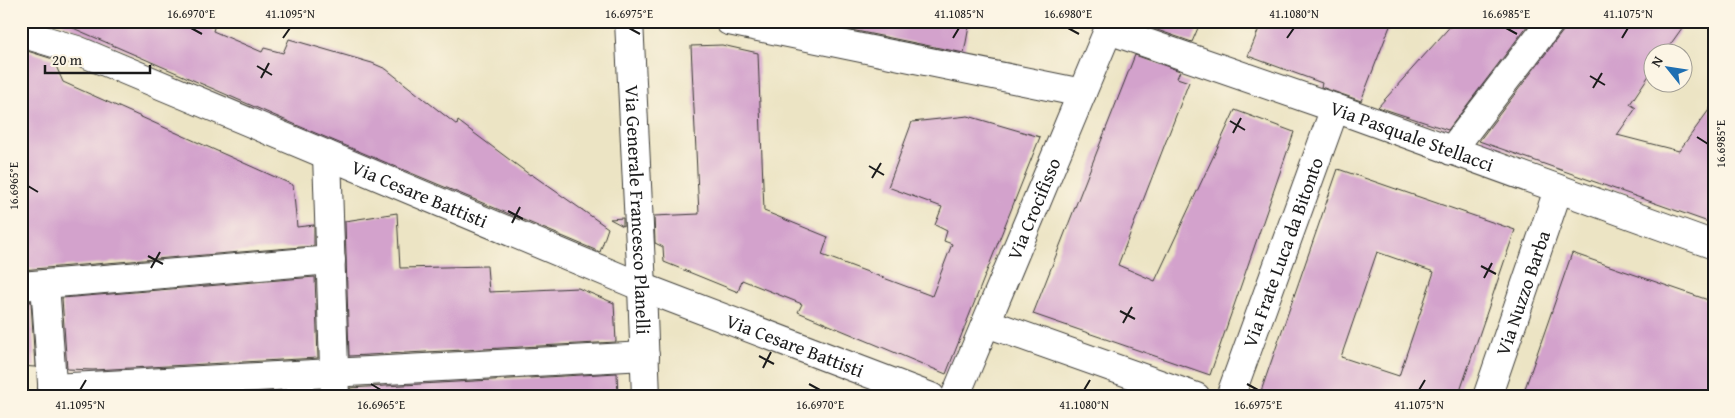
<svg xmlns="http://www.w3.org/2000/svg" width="1735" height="418" viewBox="0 0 1735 418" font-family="'Gentium Book Plus',serif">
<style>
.building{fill:#d3a2cc;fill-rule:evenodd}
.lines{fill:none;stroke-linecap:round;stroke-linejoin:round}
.street-casing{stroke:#3b3a35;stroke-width:30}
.street{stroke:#fff;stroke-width:28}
.ticks{fill:none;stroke:#1c1c1c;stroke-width:2}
.labels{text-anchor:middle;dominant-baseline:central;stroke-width:4.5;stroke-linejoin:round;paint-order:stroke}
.street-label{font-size:19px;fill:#1c1c1c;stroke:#fcf5e5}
.neatline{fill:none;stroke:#1c1c1c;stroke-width:2}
.ticks-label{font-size:12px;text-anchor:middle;fill:#1c1c1c}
</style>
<rect width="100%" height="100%" fill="#fcf5e5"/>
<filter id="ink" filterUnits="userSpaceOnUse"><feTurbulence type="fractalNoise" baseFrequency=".02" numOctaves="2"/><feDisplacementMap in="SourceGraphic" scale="10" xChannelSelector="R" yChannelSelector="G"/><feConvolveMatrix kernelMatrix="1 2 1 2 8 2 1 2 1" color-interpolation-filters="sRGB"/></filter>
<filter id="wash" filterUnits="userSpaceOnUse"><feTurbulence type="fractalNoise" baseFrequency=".0096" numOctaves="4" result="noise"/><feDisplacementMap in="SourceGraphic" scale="20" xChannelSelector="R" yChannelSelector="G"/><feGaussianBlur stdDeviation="1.12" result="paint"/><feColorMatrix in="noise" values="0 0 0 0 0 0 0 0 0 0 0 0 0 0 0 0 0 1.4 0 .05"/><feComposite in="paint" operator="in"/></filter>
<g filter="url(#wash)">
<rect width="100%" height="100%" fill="#ece4c4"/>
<g id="blocks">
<g class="building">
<path d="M57,21h159l-3,10 49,21 2,-4 19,5 6,-14 83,24 14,6 71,56 1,-4 72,54 1,-1 77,54 -8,24 -299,-125z"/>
<path d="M837,21h133l-6,32 -127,-26z"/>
<path d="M1148,21h53l-9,21 -46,-16z"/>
<path d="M1262,21h130l-31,80 -40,-14 1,-4 -74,-27z"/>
<path d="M1455,21h76l-83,109 -70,-23z"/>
<path d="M1566,21h121l-22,31h-13v19l-22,33 6,4 -19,27 62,16 35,-48v121l-235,-83 84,-110z"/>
<path d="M722,45l36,8 6,158 64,26 -6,18 110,41 20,-52 -8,-3 3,-10 -12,-6 7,-18 -54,-20 24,-65 56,-6 72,21 -94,237 -148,-62 4,-8 -60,-24 -4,12 -74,-30 -1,-15 -8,-4 -1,-27 45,-2 -8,-168z"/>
<path d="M21,49l32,10 10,23 230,103 4,42 17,-2v21l-293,24z"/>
<path d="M1135,55l45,16 -3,7 12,4 -71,183 37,16 80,-171 59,22 -84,243 -177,-61z"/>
<path d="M1338,169l177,61 -57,167h-199zM1377,252l57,20 -35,104 -58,-19z"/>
<path d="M397,213l3,55 87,-2 2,26 89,-4 36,15 2,39 -267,14 -4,-135z"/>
<path d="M623,218v8l-13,-7z"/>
<path d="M1572,253l142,49v81l-5,14h-187z"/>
<path d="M315,277l3,81 -225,12 -26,-1 -5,-71z"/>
<path d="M21,301h10l4,66 -14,-1z"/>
<path d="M617,373l1,24h-267l-1,-9z"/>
<path d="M319,389v8h-114v-2z"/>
</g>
</g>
</g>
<g filter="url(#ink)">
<use href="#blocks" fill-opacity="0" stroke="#3b3a35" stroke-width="1"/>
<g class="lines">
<g class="street-casing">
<g id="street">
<path id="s1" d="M629,21l13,266 4,110"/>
<path d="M729,21l353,72"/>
<path id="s2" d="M1109,30l226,78 379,137"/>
<path id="s3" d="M21,33l56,17 565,237 289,110"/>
<path d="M1451,151l100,-130"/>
<path d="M327,155l8,242"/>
<path d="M45,284l8,113"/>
<path d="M21,286l310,-26"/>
<path d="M987,323l209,74"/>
<path d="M52,388l593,-32"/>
<path id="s4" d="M955,397l157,-376"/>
<path id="s5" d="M1230,397l105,-289"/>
<path id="s6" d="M1487,397l71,-207"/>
</g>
</g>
<use href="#street" class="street"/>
</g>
</g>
<path class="ticks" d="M191,28l11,6M629,28l11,6M1068,28l11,6M1506,28l11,6M283,38l7,-10M953,38l6,-10M1287,38l7,-10M1622,38l6,-10M257,66l15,9M1590,76l15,9M261,78l8,-15M1593,88l9,-15M1230,121l15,9M1233,133l8,-15M1697,137l11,7M869,166l15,9M872,178l9,-15M28,186l10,6M508,211l15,8M512,223l8,-16M148,256l15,8M1481,266l15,8M151,268l9,-16M1484,278l8,-15M1120,311l15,8M1123,323l9,-16M759,356l15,8M763,368l8,-16M371,384l10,6M809,384l11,6M1247,384l11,6M80,390l6,-10M1084,390l6,-10M1419,390l6,-10"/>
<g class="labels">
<g class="street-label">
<text stroke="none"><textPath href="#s2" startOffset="321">Via Pasquale Stellacci</textPath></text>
<text stroke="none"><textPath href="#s3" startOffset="430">Via Cesare Battisti</textPath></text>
<text stroke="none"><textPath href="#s1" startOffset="189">Via Generale Francesco Planelli</textPath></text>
<text stroke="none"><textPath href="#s4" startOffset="204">Via Crocifisso</textPath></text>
<text stroke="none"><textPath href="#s5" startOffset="154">Via Frate Luca da Bitonto</textPath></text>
<text stroke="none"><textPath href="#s6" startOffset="110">Via Nuzzo Barba</textPath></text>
<text stroke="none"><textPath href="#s3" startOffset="835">Via Cesare Battisti</textPath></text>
</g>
</g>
<rect width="1735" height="418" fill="none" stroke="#fcf5e5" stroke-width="55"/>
<g transform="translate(1668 68) rotate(300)"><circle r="24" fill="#fcf5e5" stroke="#a29e95"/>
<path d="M0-4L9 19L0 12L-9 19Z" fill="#1f6fb2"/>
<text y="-8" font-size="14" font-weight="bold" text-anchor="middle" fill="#1c1c1c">N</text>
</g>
<path d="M45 65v8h105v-8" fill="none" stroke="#1c1c1c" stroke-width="2.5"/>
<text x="52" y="65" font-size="15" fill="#1c1c1c" stroke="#fcf5e5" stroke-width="4" paint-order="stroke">20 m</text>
<rect x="28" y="28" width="1680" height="362" class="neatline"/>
<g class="ticks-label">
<text x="191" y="18">16.6970°E</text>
<text x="290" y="18">41.1095°N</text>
<text x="629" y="18">16.6975°E</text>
<text x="959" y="18">41.1085°N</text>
<text x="1068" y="18">16.6980°E</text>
<text x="1294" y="18">41.1080°N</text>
<text x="1506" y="18">16.6985°E</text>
<text x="1628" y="18">41.1075°N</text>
<text transform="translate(1721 144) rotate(-90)" y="4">16.6985°E</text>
<text transform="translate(14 186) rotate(-90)" y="4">16.6965°E</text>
<text x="80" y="409">41.1095°N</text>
<text x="381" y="409">16.6965°E</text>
<text x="820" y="409">16.6970°E</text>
<text x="1084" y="409">41.1080°N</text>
<text x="1258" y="409">16.6975°E</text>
<text x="1419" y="409">41.1075°N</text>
</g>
</svg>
